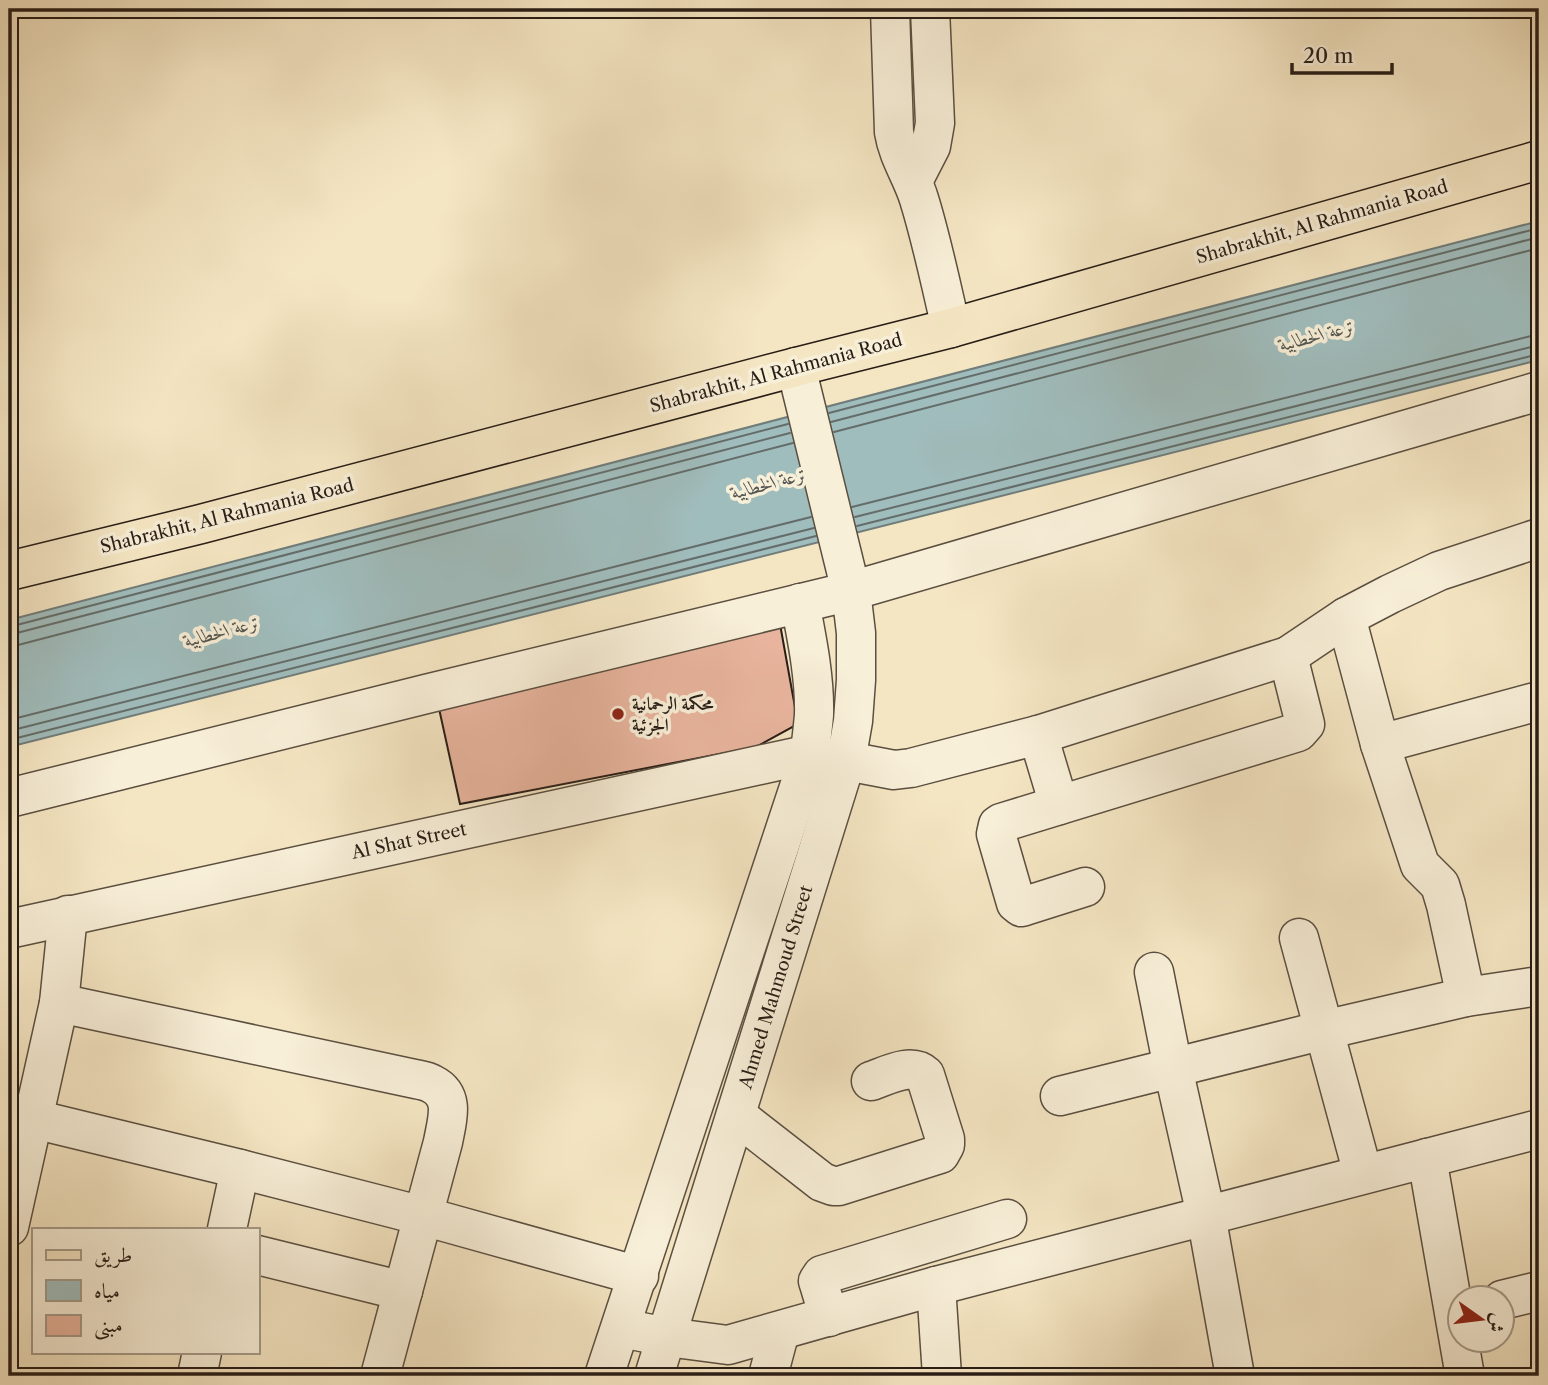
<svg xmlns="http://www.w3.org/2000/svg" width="1548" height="1385" viewBox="0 0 1548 1385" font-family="'Libre Caslon Text',Amiri,serif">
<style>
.water{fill:#a0bdbd;stroke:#707d7a;stroke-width:2}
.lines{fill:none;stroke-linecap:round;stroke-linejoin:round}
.shore{stroke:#646d6a;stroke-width:2}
.building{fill:#e8b49d;stroke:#281d16;stroke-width:2}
.minor-casing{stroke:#5b4f41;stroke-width:41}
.major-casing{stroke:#281d16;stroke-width:41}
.minor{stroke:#f8efd8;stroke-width:38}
.major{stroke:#f5e6c3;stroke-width:38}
.poi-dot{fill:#8f2418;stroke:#f8efd8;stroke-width:2.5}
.labels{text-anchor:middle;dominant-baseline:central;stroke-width:7;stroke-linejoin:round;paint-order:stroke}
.street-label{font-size:18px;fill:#281d16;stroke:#f8efd8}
.poi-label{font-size:18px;font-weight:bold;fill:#281d16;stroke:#f8efd8;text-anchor:start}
.water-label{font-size:19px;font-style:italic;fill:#525550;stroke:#f8efd8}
</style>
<rect width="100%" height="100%" fill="#f5e6c3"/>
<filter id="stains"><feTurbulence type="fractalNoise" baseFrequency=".00286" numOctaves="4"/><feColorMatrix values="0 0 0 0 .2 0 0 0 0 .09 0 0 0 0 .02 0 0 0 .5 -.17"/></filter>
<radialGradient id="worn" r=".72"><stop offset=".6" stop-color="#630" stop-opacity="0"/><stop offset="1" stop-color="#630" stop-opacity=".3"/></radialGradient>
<path class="water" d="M1539,221v139l-1530,387v-127z"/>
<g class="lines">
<g class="shore">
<path d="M829,413l710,-185"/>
<path d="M831,422l708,-185"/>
<path d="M834,432l705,-184"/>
<path d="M852,507l679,-171 8,-1"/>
<path d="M855,517l684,-172"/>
<path d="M857,526l682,-172"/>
<path d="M9,627l779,-203"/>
<path d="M9,635l781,-202"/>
<path d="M9,646l9,-1 775,-202"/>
<path d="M9,720l802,-203"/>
<path d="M9,731l805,-203"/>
<path d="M9,740l807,-204"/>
</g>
</g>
<path class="building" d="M780,624l18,100 -42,23 -296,57 -22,-100z"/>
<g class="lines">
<g class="minor-casing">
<g id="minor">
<path d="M890,9l4,123c4,25 18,44 25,67 13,42 22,86 32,129"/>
<path d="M913,181l18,-35 4,-23 -5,-114"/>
<path d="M1346,617l34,127 159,-43"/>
<path d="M1038,735l21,70"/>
<path d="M1380,744l40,121 20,20 6,20 20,92"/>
<path d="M9,798l417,-104 425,-103 688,-200"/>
<path d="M1085,887l-60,19 -4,1 -5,-4 -20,-69 2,-9 3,-2 297,-91 7,-8 -17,-68"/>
<path d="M9,929l801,-175 84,16 17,-2 127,-33 250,-79 58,-39 44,-23 49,-23 100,-33"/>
<path d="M1299,938l64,236"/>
<path d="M1154,972l19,96 33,147 29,161"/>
<path d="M59,1003l356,76c5,1 12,2 17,5 24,12 15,36 11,58l-63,234"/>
<path d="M1060,1096l264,-66 142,-33 73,-11"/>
<path d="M9,1113l231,56 183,47 216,60"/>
<path d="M736,1115l86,67 11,4h6l101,-32 5,-9v-6l-20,-64c-14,-13 -39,1 -54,6"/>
<path d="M1427,1158l38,218"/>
<path d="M9,1227l50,-224 9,-88"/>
<path d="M227,1229l13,-60"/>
<path d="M257,1255l146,36"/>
<path d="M936,1286l6,90"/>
<path d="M1502,1300l37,-9"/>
<path d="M829,1317l-10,-33 -1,-3 4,-6 185,-56"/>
<path d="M621,1328l46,9 61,8 208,-59 603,-157"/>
<path d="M197,1376l5,-24"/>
<path d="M604,1376l206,-622c1,-13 3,-26 4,-39 1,-37 -7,-76 -14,-112"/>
<path d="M654,1376l192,-615 7,-40 3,-41v-47l-5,-42 -55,-224"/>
<path d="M768,1376l12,-45"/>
</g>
</g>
<g class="major-casing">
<path id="major" d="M9,571l192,-47 595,-157 155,-39 588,-168"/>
</g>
<use href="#minor" class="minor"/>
<use href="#major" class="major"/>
</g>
<circle class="poi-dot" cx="618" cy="714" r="7"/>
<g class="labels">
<g class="street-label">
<text transform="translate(1322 222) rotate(-16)">Shabrakhit, Al Rahmania Road</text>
<text transform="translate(776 373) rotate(-15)">Shabrakhit, Al Rahmania Road</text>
<text transform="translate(227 516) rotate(-14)">Shabrakhit, Al Rahmania Road</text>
<text transform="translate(409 841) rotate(-12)">Al Shat Street</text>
<text transform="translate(776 987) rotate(-73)">Ahmed Mahmoud Street</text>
</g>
<g class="poi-label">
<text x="632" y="704">محكمة الرحمانية<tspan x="632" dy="21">الجزئية</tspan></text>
</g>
<g class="water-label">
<text transform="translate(1317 335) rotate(-15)">ترعة الخطابية</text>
<text transform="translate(769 483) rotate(-15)">ترعة الخطابية</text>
<text transform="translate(222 631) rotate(-15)">ترعة الخطابية</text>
</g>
</g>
<rect width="1548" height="1385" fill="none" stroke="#f5e6c3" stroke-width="35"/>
<rect x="10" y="10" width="1527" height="1364" fill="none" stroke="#281d16" stroke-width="3.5"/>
<rect x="18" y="18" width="1513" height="1350" fill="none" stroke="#281d16" stroke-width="2"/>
<rect x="32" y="1228" width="228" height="126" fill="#f8efd8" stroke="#a59b8a" stroke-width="2"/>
<rect x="46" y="1250" width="35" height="10" fill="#f5e6c3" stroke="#a59b8a" stroke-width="2"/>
<text x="94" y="1262" font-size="21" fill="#281d16">طريق</text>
<rect x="46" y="1280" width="35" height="21" fill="#a0bdbd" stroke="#a59b8a" stroke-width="2"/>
<text x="94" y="1298" font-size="21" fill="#281d16">مياه</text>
<rect x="46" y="1315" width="35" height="21" fill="#e8b49d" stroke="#a59b8a" stroke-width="2"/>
<text x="94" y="1332" font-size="21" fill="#281d16">مبنى</text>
<g transform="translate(1481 1319) rotate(104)"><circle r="33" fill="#f8efd8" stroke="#a59b8a" stroke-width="2"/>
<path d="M0-5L12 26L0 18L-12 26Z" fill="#8f2418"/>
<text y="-10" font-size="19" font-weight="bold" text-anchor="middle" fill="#281d16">ش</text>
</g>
<path d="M1292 63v10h100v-10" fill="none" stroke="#281d16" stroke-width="3.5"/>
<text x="1303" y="63" font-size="21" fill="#281d16" stroke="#f8efd8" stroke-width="5" paint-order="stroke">20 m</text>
<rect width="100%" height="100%" filter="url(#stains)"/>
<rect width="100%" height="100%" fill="url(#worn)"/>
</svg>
